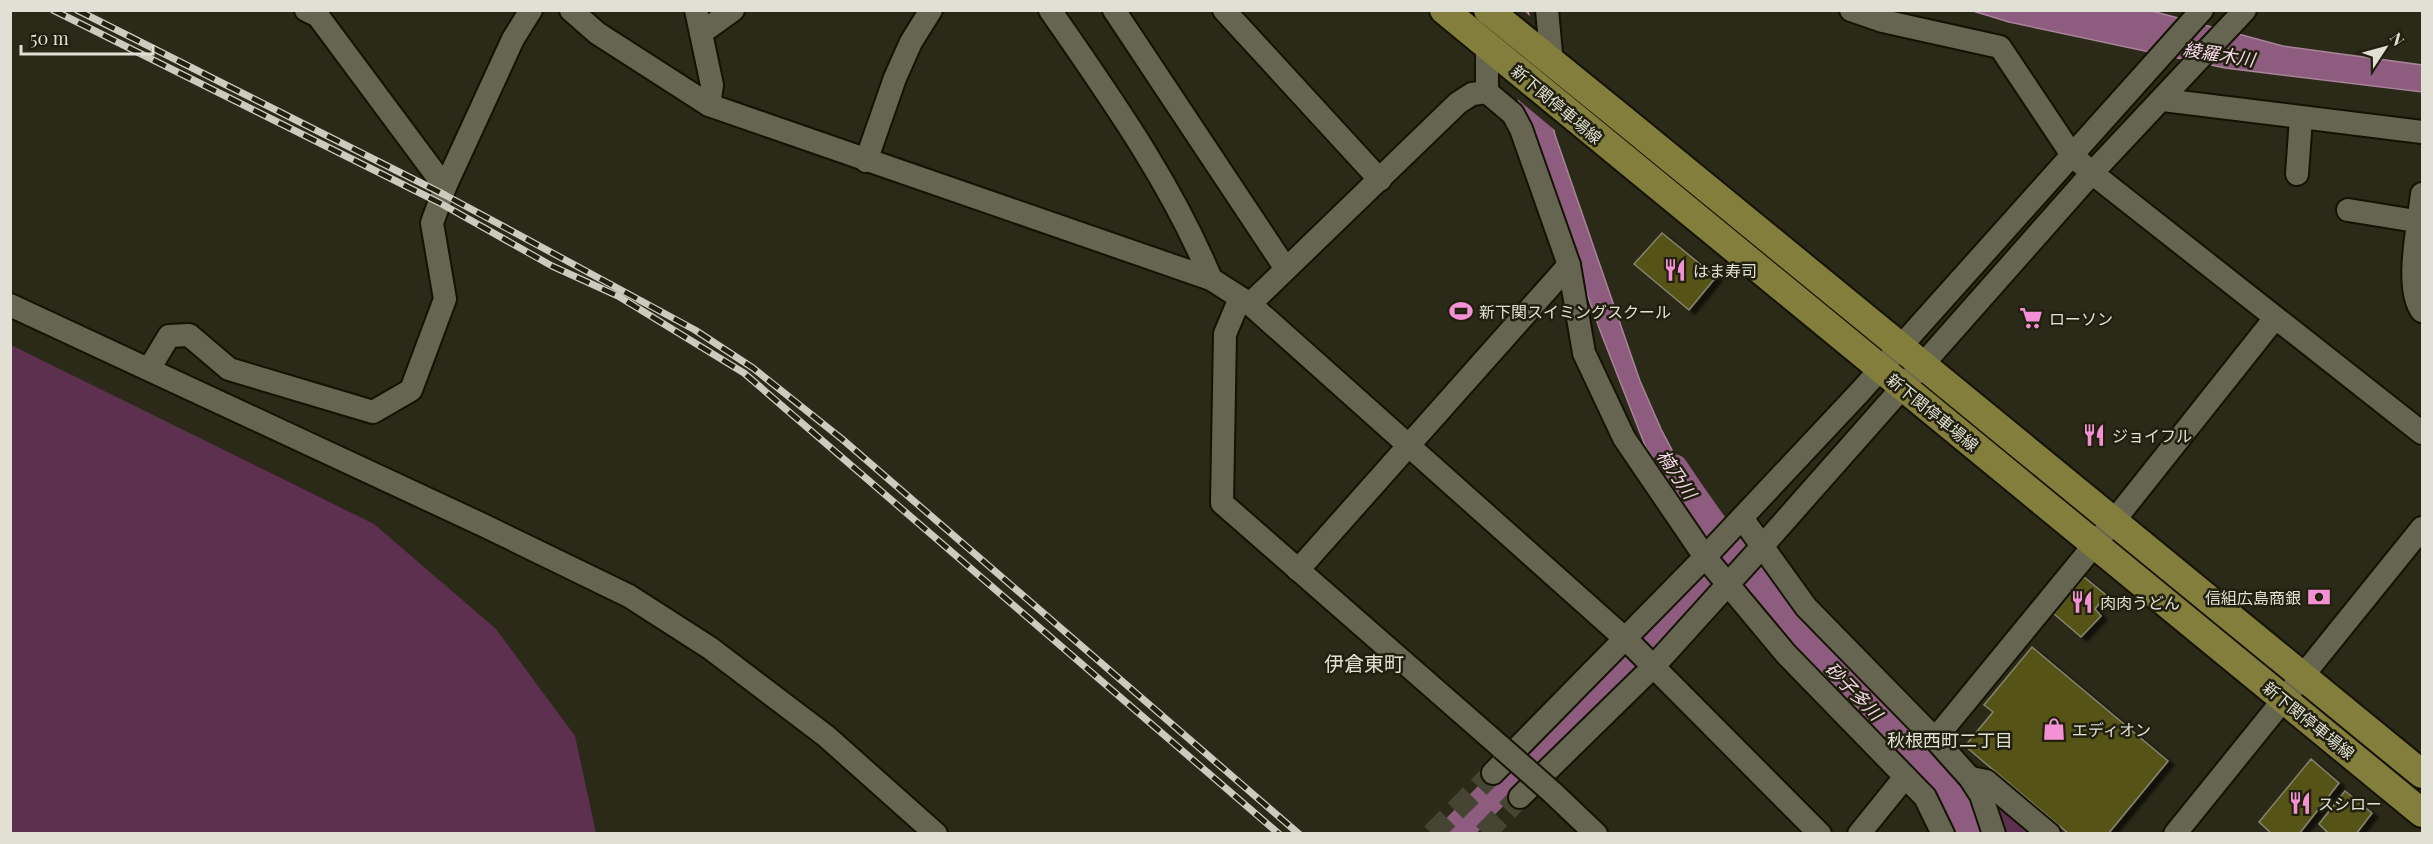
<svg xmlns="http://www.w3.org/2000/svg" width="2433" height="844" viewBox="0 0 2433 844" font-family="'Playfair Display','Noto Sans JP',serif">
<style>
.green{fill:#5c304e}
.water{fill:#8e5c7e;stroke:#a78498;stroke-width:1.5}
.pier{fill:#2b2a18}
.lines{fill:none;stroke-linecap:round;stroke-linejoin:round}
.river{stroke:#8e5c7e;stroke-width:32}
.building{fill:#565214;stroke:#858470;stroke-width:1.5;filter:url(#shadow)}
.minor-tunnel{stroke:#464534;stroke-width:22;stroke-dasharray:22 11;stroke-linecap:butt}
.minor-casing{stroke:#131203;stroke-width:26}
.major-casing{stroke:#131203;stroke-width:32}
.minor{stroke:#666552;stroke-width:22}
.major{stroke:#837e3c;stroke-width:28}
.rail-casing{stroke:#cbcbbf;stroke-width:7}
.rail{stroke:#21200f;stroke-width:4.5;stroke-dasharray:14;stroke-linecap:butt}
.minor-bridge-casing{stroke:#131203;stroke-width:26;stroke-linecap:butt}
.minor-bridge{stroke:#666552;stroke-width:22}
.labels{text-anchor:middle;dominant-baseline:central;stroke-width:5;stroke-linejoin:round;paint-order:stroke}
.street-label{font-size:16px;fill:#e0e0d5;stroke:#21200f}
.poi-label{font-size:16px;fill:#e0e0d5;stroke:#21200f;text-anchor:start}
.water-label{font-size:18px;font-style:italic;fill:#f7d7eb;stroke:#21200f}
.neighbourhood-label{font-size:18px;fill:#e0e0d5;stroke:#21200f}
.quarter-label{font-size:20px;fill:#e0e0d5;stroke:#21200f}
</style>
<defs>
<filter id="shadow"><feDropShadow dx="6" dy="4" stdDeviation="1.5" flood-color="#0009"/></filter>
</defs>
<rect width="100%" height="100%" fill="#2b2a18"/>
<g class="green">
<path d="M11,345l363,179 122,105 79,107 21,97h-585z"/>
<path d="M1995,791l51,42h-48z"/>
</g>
<g class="water">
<path d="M1502,11h26l27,124 85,246 21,48 20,38 21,34 -17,10 -39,-63 -45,-115 -81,-226z"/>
<path d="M1973,11h179l131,35 139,19v27l-197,-24 -216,-46z"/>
</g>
<path class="pier" d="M1499,10l25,1 8,7 25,114 -42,-35z"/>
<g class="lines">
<g class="river">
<path d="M1673,470c47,71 100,139 158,200 39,41 97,84 124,134 5,9 8,20 12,30"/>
<path d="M1453,834l279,-281"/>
</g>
</g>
<g class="building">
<path d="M1662,233l54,44 -27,33 -55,-46z"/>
<path d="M2084,577l22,18 -11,14 6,7 -20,21 -28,-24z"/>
<path d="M2032,647l136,114 -60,73h-39l-104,-88 28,-34 -9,-7z"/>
<path d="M2311,759l28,24 -40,51h-27l-13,-12z"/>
<path d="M2345,791l27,22 -16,21h-27l-10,-10z"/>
</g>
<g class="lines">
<g class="minor-tunnel">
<path d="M1432,834l61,-61"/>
<path d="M1484,834l36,-37"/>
</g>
<g class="minor-casing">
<g id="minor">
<path d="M306,10l12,6 127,171"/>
<path d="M571,10l26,23 112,72 502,174 39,25 381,340 189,190"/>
<path d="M696,10l16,75 -3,20"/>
<path d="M1050,10c60,87 121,172 161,269"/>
<path d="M1114,10l172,259"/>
<path d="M1224,10l156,170"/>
<path d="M1547,10l5,54"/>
<path d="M1851,10l32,11 117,26 72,108 20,18 330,260"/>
<path d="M701,33l32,-23"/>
<path d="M1487,92v-47"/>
<path d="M2163,100l259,32"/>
<path d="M866,161l29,-83 16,-36 20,-32"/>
<path d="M2297,174l4,-56"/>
<path d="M2422,194c-3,29 -18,95 0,117"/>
<path d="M2348,210l74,12"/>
<path d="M1240,298l-15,36 -3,169 280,245"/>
<path d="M1250,304l208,-201 14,-9 15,-2 26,22 8,15 48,136 15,88 40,85 81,119 81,97 139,143 18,37"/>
<path d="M10,305l473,220 146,71 81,52 116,88 110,98"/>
<path d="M149,369l20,-33 20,-1 40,34 144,43 38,-22 34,-91 -13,-76 13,-36 68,-148 18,-29"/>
<path d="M1742,518l64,89 129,132 35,39 11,17 13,39"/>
<path d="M1298,570l271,-305"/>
<path d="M1935,739l178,-217 162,-204"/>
<path d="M1493,773l212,-216 154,-164 343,-383"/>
<path d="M1971,778l15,3 63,53"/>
<path d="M1553,793l43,41"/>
<path d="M1520,797l134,-131 104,-115 334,-378 153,-163"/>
<path d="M1859,834l46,-57"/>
<path d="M2175,834l247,-306"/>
</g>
</g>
<g class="major-casing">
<g id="major">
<path d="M1444,10l978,803"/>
<path d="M1488,10c313,253 623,510 934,764"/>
</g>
</g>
<use href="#minor" class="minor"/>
<use href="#major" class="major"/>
<g class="rail-casing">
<g id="rail">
<path d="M53,10l387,193 112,63 66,30 126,77 535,461"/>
<path d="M77,10l368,185 250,135 58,38 89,71 457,395"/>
</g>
</g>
<use href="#rail" class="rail"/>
<g class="minor-bridge-casing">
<path id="minor-bridge" d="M1502,748l51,45"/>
</g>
<use href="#minor-bridge" class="minor-bridge"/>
</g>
<defs>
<g id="restaurant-bare" transform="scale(1.8)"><path d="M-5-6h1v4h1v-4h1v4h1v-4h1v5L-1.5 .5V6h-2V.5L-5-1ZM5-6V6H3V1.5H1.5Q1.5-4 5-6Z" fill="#f491d4" stroke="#21200f" stroke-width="2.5" paint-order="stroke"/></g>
<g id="stadium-bare" transform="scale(1.8)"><path d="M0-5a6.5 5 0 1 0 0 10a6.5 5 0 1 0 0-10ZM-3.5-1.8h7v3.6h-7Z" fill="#f491d4" stroke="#21200f" stroke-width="2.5" paint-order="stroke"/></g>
<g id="supermarket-bare" transform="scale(1.8)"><path d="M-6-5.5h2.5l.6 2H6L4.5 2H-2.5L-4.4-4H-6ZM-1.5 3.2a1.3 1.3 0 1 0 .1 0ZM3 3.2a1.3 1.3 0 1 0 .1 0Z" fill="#f491d4" stroke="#21200f" stroke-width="2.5" paint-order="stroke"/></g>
<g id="bank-bare" transform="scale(1.8)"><path d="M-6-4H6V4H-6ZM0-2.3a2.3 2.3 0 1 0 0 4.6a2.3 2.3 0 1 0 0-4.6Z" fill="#f491d4" stroke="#21200f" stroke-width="2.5" paint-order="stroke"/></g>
<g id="shop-bare" transform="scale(1.8)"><path d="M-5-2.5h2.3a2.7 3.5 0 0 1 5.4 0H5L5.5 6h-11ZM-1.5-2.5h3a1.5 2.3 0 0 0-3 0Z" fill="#f491d4" stroke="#21200f" stroke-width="2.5" paint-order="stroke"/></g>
</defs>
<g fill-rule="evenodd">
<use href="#restaurant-bare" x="1675" y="270"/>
<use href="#stadium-bare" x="1461" y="311"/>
<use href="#supermarket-bare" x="2031" y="318"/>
<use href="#restaurant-bare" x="2094" y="435"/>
<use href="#bank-bare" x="2319" y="597"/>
<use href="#restaurant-bare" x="2082" y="602"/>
<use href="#shop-bare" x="2054" y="729"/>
<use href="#restaurant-bare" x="2300" y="803"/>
</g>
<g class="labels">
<g class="street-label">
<text transform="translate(1557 104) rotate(40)">新下関停車場線</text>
<text transform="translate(1933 412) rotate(39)">新下関停車場線</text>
<text transform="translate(2309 720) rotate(39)">新下関停車場線</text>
</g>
<g class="poi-label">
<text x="1693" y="270">はま寿司</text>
<text x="1479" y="311">新下関スイミングスクール</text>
<text x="2049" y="318">ローソン</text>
<text x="2112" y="435">ジョイフル</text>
<text x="2301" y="597" text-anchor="end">信組広島商銀</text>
<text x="2100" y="602">肉肉うどん</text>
<text x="2072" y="729">エディオン</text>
<text x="2318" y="803">スシロー</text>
</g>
<g class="water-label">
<text transform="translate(2219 54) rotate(9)">綾羅木川</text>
<text transform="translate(1677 474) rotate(56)">楠乃川</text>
<text transform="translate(1854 691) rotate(46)">砂子多川</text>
</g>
<g class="neighbourhood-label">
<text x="1950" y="740">秋根西町二丁目</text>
</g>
<g class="quarter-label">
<text x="1364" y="662">伊倉東町</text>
</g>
</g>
<rect width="2433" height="844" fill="none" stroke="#e0e0d5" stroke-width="24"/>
<g transform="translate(2385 48) rotate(54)" stroke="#21200f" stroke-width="4.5" paint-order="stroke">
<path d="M0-4.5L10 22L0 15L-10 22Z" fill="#e0e0d5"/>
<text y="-9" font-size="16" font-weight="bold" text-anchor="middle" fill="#e0e0d5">N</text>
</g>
<path d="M21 45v9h132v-9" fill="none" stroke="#e0e0d5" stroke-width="3"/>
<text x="30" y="45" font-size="18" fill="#e0e0d5" stroke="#21200f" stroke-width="4.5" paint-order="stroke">50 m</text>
</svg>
